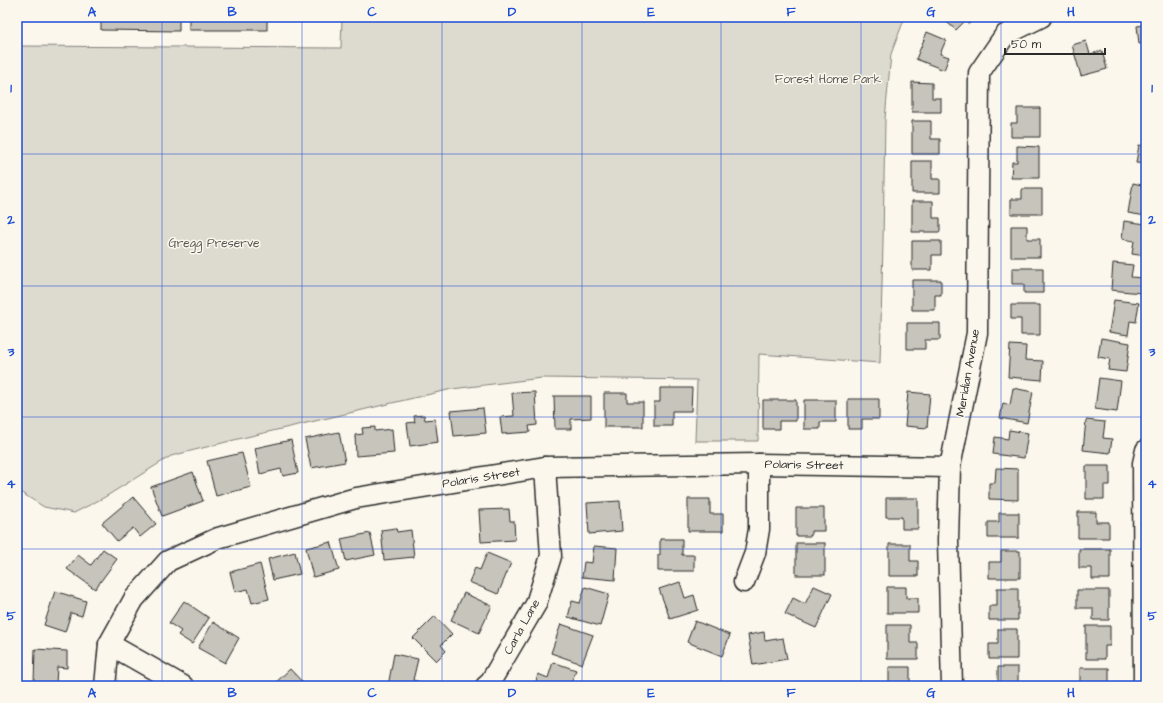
<svg xmlns="http://www.w3.org/2000/svg" width="1163" height="703" viewBox="0 0 1163 703" font-family="'Architects Daughter',sans-serif">
<style>
.green{fill:#dddad0;stroke:#84827e}
.building{fill:#c7c4bc;stroke:#2b2b2b}
.lines{fill:none;stroke-linecap:round;stroke-linejoin:round}
.minor-casing{stroke:#2b2b2b;stroke-width:23}
.minor{stroke:#fbf7ec;stroke-width:20}
.grid{fill:none;stroke:#1d4ed8;stroke-width:1;stroke-opacity:0.55}
.labels{text-anchor:middle;dominant-baseline:central;stroke-width:3;stroke-linejoin:round;paint-order:stroke}
.park-label{font-size:12px;fill:#585754;stroke:#fbf7ec}
.street-label{font-size:12px;fill:#2b2b2b;stroke:#fbf7ec}
.neatline{fill:none;stroke:#1d4ed8;stroke-width:1.5}
.grid-label{font-size:13px;text-anchor:middle;font-weight:bold;fill:#1d4ed8}
</style>
<rect width="100%" height="100%" fill="#fbf7ec"/>
<filter id="ink" filterUnits="userSpaceOnUse"><feTurbulence type="fractalNoise" baseFrequency=".025" numOctaves="2"/><feDisplacementMap in="SourceGraphic" scale="8" xChannelSelector="R" yChannelSelector="G"/><feConvolveMatrix kernelMatrix="1 2 1 2 8 2 1 2 1" color-interpolation-filters="sRGB"/></filter>
<g filter="url(#ink)">
<path class="green" d="M342,17h563l-14,37 -6,65 -2,124 -3,120 -121,-9 -1,87h-63l2,-61 -155,-2 -90,11 -214,50 -67,17 -66,41 -31,16 -30,-6 -27,-17v-444l324,2z"/>
<g class="building">
<path d="M101,17h78v14l-78,-1z"/>
<rect x="189" y="17" width="78" height="13"/>
<path d="M943,17h32l-6,7 -4,-3 -9,9 -14,-12z"/>
<path d="M1146,25v18l-7,1 -2,-18z"/>
<path d="M927,32l19,8 -6,14 9,3 -5,13 -28,-11z"/>
<path d="M1086,41l4,13 12,-3 5,18 -26,7 -9,-31z"/>
<path d="M912,82l20,1v15h9v14h-29z"/>
<path d="M1017,108h23v29h-29v-14h6z"/>
<path d="M912,121h19v18h9v15h-28z"/>
<path d="M1139,145l7,1v18l-10,-1z"/>
<path d="M1017,146l22,1v31h-28l1,-16h5z"/>
<path d="M912,161h20v18h8v14h-28z"/>
<path d="M1133,183l13,3v30l-18,-3z"/>
<path d="M1022,189h20v25h-31v-15h11z"/>
<path d="M912,201h21v17h7v14h-28z"/>
<path d="M1124,221l22,3v32l-14,-2 2,-13 -12,-2z"/>
<path d="M1011,226h16v13h13v18h-29z"/>
<path d="M912,241h29v14h-9v15h-20z"/>
<path d="M1113,263l20,2 -2,12 12,1 -2,15 -30,-3z"/>
<path d="M1012,268h31v25h-19v-9h-12z"/>
<path d="M912,280h29v15h-6v15h-23z"/>
<path d="M1114,300l25,3 -3,19 -6,-1 -2,14 -19,-3z"/>
<path d="M1011,305h29v30h-19v-16h-10z"/>
<path d="M907,323h33v17h-15v9h-18z"/>
<path d="M1101,338l29,5 -4,29 -18,-2 2,-11 -12,-2z"/>
<path d="M1010,345l16,1 -1,14 18,1 -1,19 -34,-3z"/>
<path d="M1099,378l22,3 -4,31 -22,-3z"/>
<path d="M660,388h32l-1,23h-19v15h-18v-24h6z"/>
<path d="M1013,388l20,4 -6,31 -27,-5 3,-15 7,2z"/>
<path d="M535,392l2,33 -8,1 1,6 -28,2 -2,-17 14,-1 -2,-23z"/>
<path d="M908,392l22,2 -3,34 -22,-2z"/>
<path d="M604,393h23v9h16v25h-39z"/>
<path d="M554,396h37v22l-20,1v10h-16z"/>
<path d="M848,399h31v20h-17v10h-14z"/>
<path d="M763,400h33v21h-17v8h-16z"/>
<path d="M804,400h32v22h-16v7h-16z"/>
<path d="M483,408l3,25 -32,3 -3,-25z"/>
<path d="M424,415l1,5 10,-1 3,23 -28,4 -3,-23 8,-1 -1,-6z"/>
<path d="M1086,420l19,2 -2,16 9,1 -2,14 -27,-3z"/>
<path d="M375,427v4l17,-2 2,24 -38,3 -1,-21 8,-1 -1,-6z"/>
<path d="M1009,430l19,3 -4,25 -31,-4 2,-17 13,2z"/>
<path d="M339,432l6,30 -34,6 -6,-29z"/>
<path d="M291,440l7,33 -15,3 -2,-7 -21,5 -5,-26z"/>
<path d="M242,453l9,34 -35,9 -9,-35z"/>
<path d="M1086,466h24v19h-6v14h-18z"/>
<path d="M996,468l22,1v31l-29,-1v-16h6z"/>
<path d="M193,472l10,29 -41,15 -11,-29z"/>
<path d="M133,497l23,27 -16,13 -7,-9 -16,13 -15,-18z"/>
<path d="M886,498h32v31h-16v-12h-16z"/>
<path d="M688,499h22v15h13v17h-35z"/>
<path d="M620,501l2,30 -33,3 -2,-31z"/>
<path d="M796,508h28v23h-13v5h-15z"/>
<path d="M509,509l1,12h4l1,19 -34,2 -2,-32z"/>
<path d="M1078,512h18v10h13v16h-31z"/>
<path d="M999,513h20v25h-31v-16h11z"/>
<path d="M396,528l1,4 14,-2 3,27 -30,3 -3,-30z"/>
<path d="M370,533l5,22 -29,6 -5,-22z"/>
<path d="M660,539h22v16h12v16h-36v-16h2z"/>
<path d="M331,542l8,28 -26,7 -7,-29z"/>
<rect x="796" y="543" width="29" height="32"/>
<path d="M889,544h21v17h8v15h-29z"/>
<path d="M594,546l23,2 -2,32 -33,-3 2,-15 8,1z"/>
<path d="M103,549l14,10 -22,30 -28,-20 11,-14 13,10z"/>
<path d="M1079,549h31v30h-18v-11h-13z"/>
<path d="M1001,551h19v27h-31v-16h12z"/>
<path d="M295,552l5,22 -27,6 -5,-21z"/>
<path d="M487,553l24,10 -13,31 -29,-12 6,-14 5,2z"/>
<path d="M260,564l9,35 -17,4 -4,-14 -13,3 -5,-20z"/>
<path d="M680,582l5,16 9,-3 4,15 -28,9 -11,-30z"/>
<path d="M814,586l18,8 -16,34 -31,-14 8,-16 12,6z"/>
<path d="M585,587l24,7 -9,32 -32,-9 4,-16 8,2z"/>
<path d="M887,587h19v11h12v15h-31z"/>
<path d="M997,588h21v32h-29v-14h8z"/>
<path d="M1077,590h32v30h-16v-12h-16z"/>
<path d="M55,591l31,10 -4,15 -11,-3 -6,19 -21,-7z"/>
<path d="M464,593l28,13 -13,27 -28,-13z"/>
<path d="M184,601l25,17 -17,26 -14,-9 3,-4 -12,-8z"/>
<path d="M435,616l17,18 -11,11 5,6 -10,10 -23,-23z"/>
<path d="M695,621l35,14 -8,21 -35,-14z"/>
<path d="M213,622l26,16 -14,25 -27,-15z"/>
<path d="M561,624l32,11 -11,29 -31,-11z"/>
<path d="M887,625h23v18h8v16h-31z"/>
<path d="M1086,626h24v20h-5v13h-19z"/>
<path d="M998,629h19v30h-28v-15h9z"/>
<path d="M764,632l1,9 18,-3 4,21 -34,6 -5,-30z"/>
<path d="M35,649l32,2v17l-10,-1 -1,17 -22,-2z"/>
<path d="M394,654l24,5 -5,21 7,2 -1,4h-31z"/>
<path d="M553,662l23,8 -6,16h-35l3,-12 10,4z"/>
<path d="M889,667h21v17h8v2h-29z"/>
<path d="M998,667h20v19h-29v-2h9z"/>
<path d="M1080,668h29v15h-6v3h-23z"/>
<path d="M290,669l16,17h-34z"/>
</g>
<g class="lines">
<g class="minor-casing">
<g id="minor">
<path d="M744,582l11,-29 4,-24v-65"/>
<path d="M109,644l74,42"/>
<path d="M105,686l4,-42 25,-45 34,-38 50,-23 138,-40 189,-31 214,-3 191,3"/>
<path d="M486,686l3,-2 47,-80 15,-48 -6,-89"/>
<path d="M952,686l-4,-145 2,-74 27,-134 2,-260 26,-38 36,-18"/>
<path d="M1144,686l-1,-223 3,-13"/>
</g>
</g>
<use href="#minor" class="minor"/>
</g>
</g>
<path class="grid" d="M162,17v669M302,17v669M442,17v669M582,17v669M721,17v669M861,17v669M1001,17v669M17,154h1129M17,286h1129M17,417h1129M17,549h1129"/>
<g class="labels">
<g class="park-label">
<text x="828" y="79">Forest Home Park</text>
<text x="214" y="243">Gregg Preserve</text>
</g>
<g class="street-label">
<text transform="translate(968 373) rotate(-80)">Meridian Avenue</text>
<text transform="translate(804 465) rotate(1)">Polaris Street</text>
<text transform="translate(481 478) rotate(-9)">Polaris Street</text>
<text transform="translate(522 627) rotate(-61)">Carla Lane</text>
</g>
</g>
<rect width="1163" height="703" fill="none" stroke="#fbf7ec" stroke-width="44"/>
<path d="M1005 48v6h100v-6" fill="none" stroke="#2b2b2b" stroke-width="2"/>
<text x="1011" y="48" font-size="12" fill="#2b2b2b" stroke="#fbf7ec" stroke-width="3" paint-order="stroke">50 m</text>
<rect x="22" y="22" width="1119" height="659" class="neatline"/>
<g class="grid-label">
<text x="92" y="16">A</text>
<text x="232" y="16">B</text>
<text x="372" y="16">C</text>
<text x="512" y="16">D</text>
<text x="651" y="16">E</text>
<text x="791" y="16">F</text>
<text x="931" y="16">G</text>
<text x="1071" y="16">H</text>
<text x="11" y="92">1</text>
<text x="1152" y="92">1</text>
<text x="11" y="224">2</text>
<text x="1152" y="224">2</text>
<text x="11" y="356">3</text>
<text x="1152" y="356">3</text>
<text x="11" y="488">4</text>
<text x="1152" y="488">4</text>
<text x="11" y="620">5</text>
<text x="1152" y="620">5</text>
<text x="92" y="697">A</text>
<text x="232" y="697">B</text>
<text x="372" y="697">C</text>
<text x="512" y="697">D</text>
<text x="651" y="697">E</text>
<text x="791" y="697">F</text>
<text x="931" y="697">G</text>
<text x="1071" y="697">H</text>
</g>
</svg>
